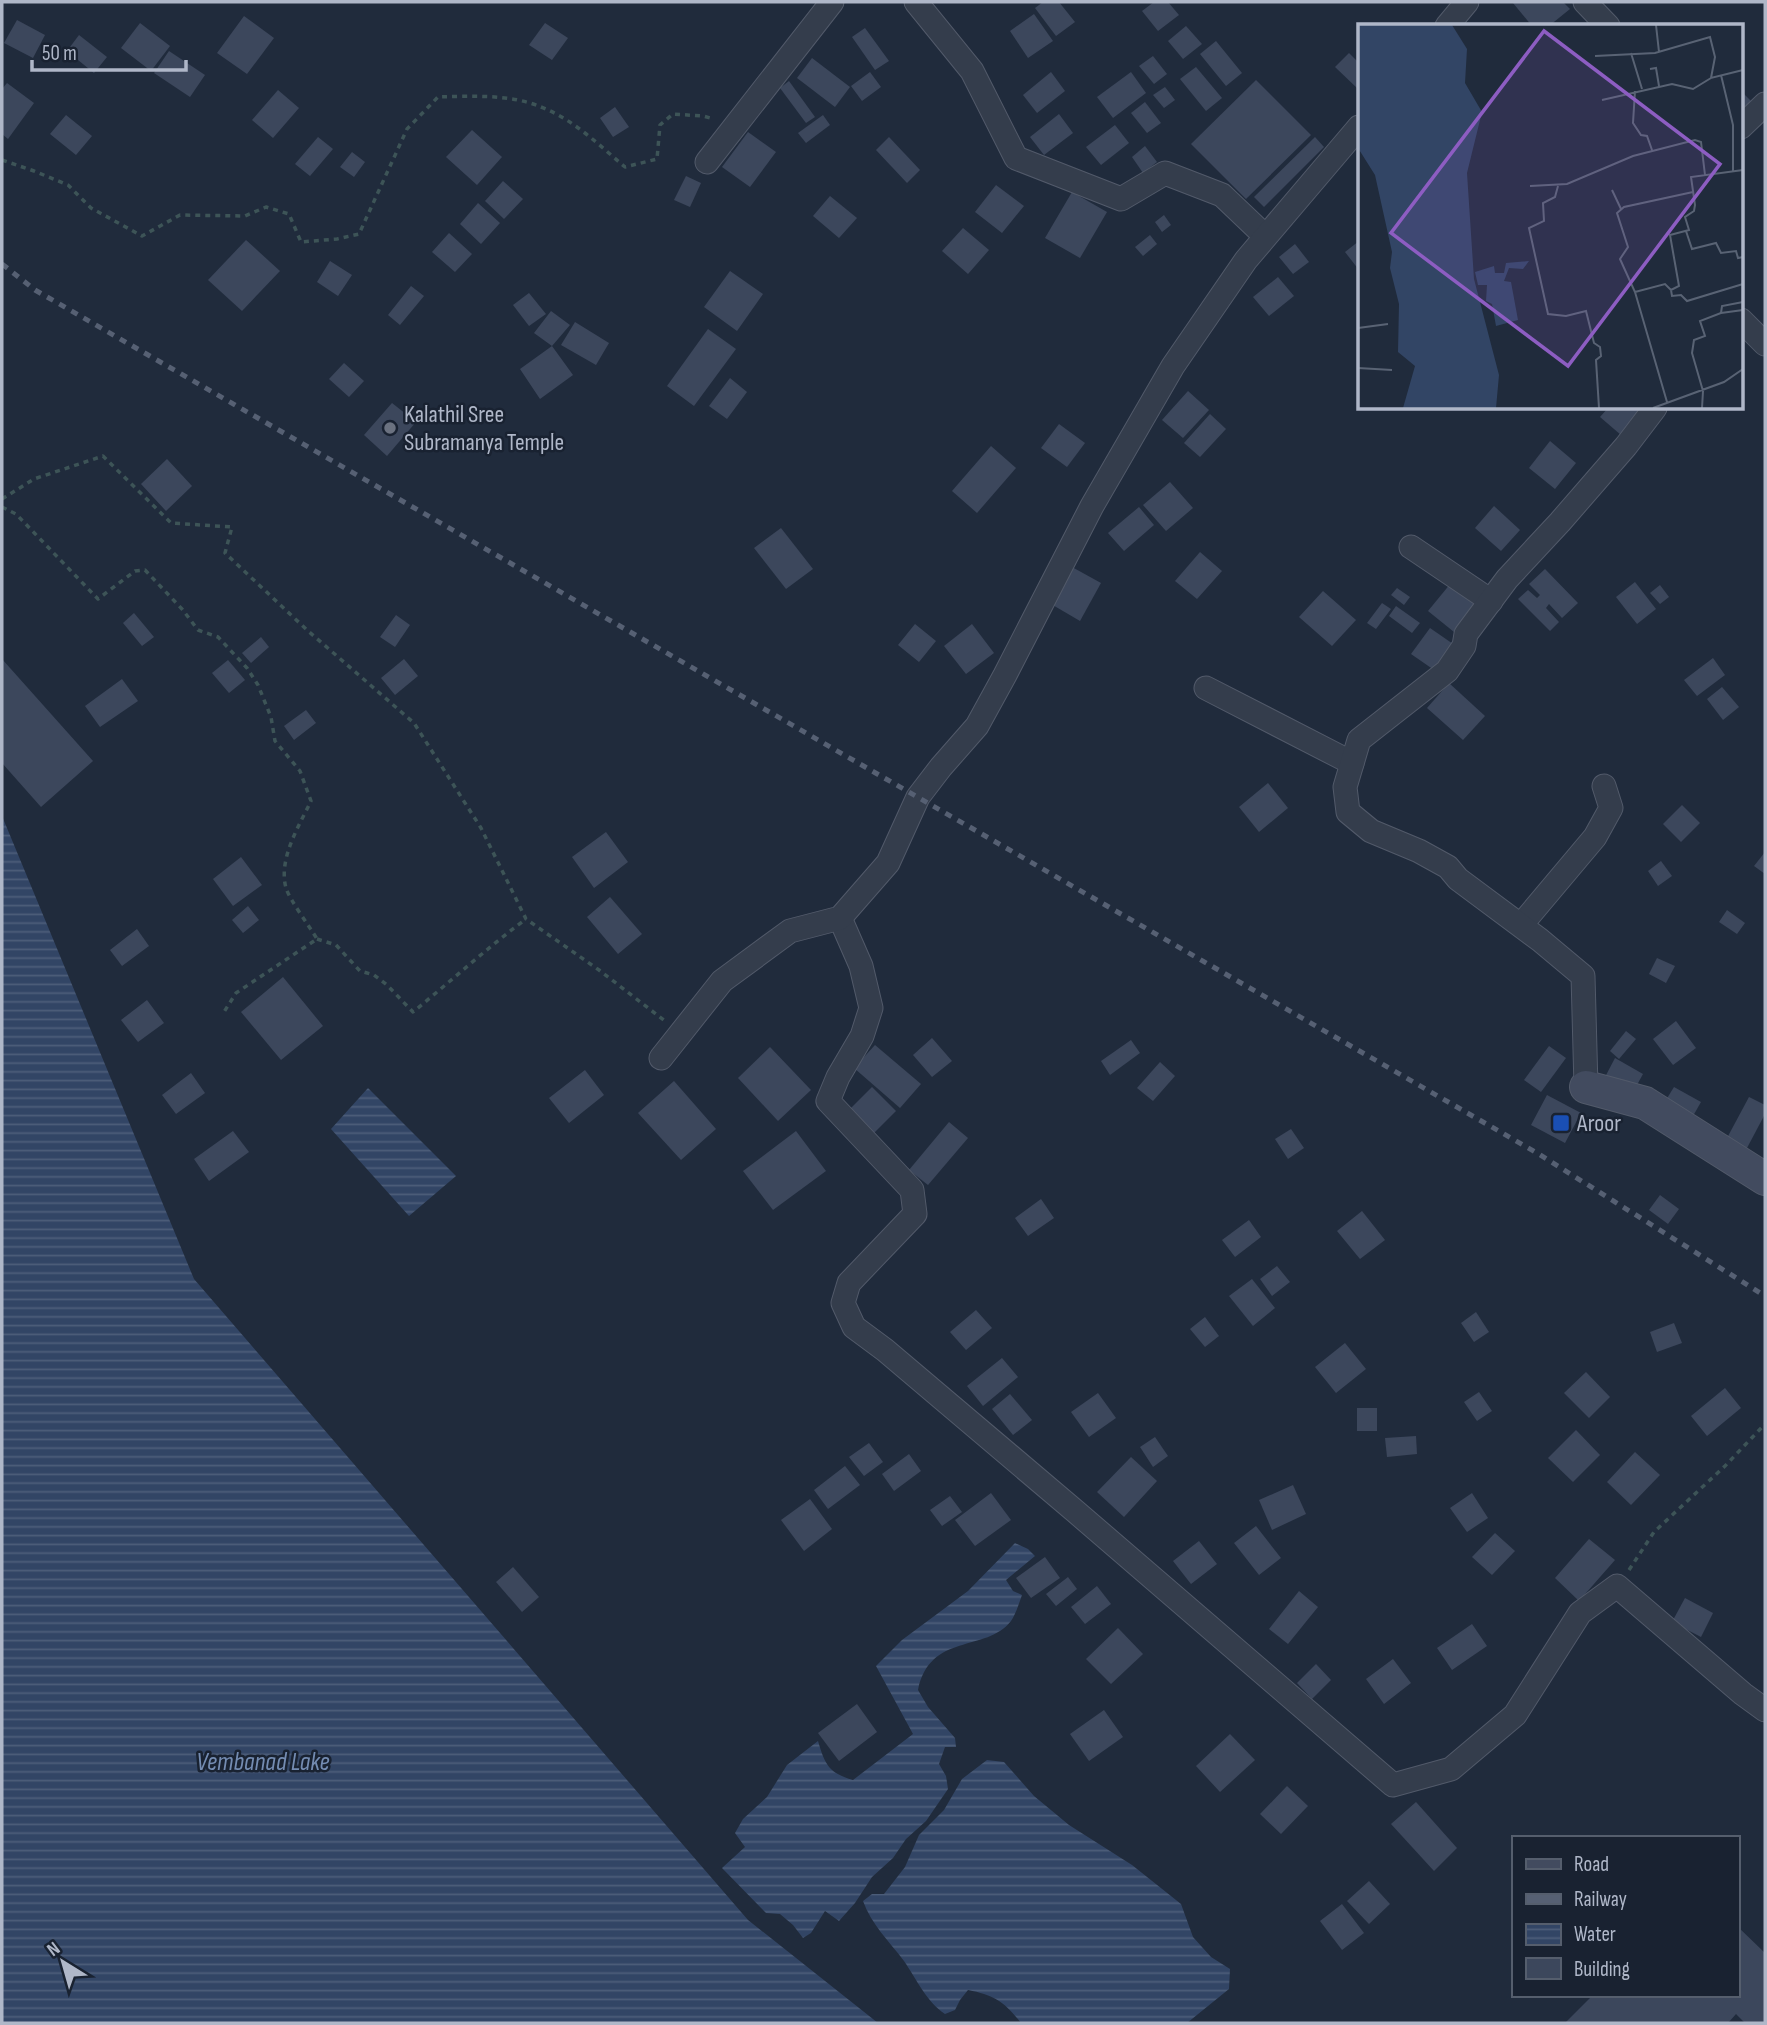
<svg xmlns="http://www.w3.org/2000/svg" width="1767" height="2025" viewBox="0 0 1767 2025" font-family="'Sofia Sans Condensed',sans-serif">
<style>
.water{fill:url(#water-rules)}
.building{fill:#3c475c}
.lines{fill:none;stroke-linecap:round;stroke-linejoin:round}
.street-casing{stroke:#525a6a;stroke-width:25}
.secondary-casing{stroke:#525a6a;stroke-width:34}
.path{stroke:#3d5457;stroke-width:3.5;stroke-dasharray:5 5;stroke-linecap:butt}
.street{stroke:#343d4c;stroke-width:23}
.secondary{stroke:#424b5f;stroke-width:32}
.rail{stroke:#566073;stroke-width:5;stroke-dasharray:7 7;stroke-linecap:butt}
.worship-dot{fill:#6b7280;stroke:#192231;stroke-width:2.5}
.transit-dot{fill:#1a4fb4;stroke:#192231;stroke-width:2.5}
.labels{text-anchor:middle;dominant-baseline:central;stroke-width:5;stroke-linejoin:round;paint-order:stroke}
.poi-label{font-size:24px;fill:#afb7c8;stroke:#192231;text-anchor:start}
.water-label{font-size:26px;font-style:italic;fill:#748cb2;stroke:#192231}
.inset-road{fill:none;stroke:#596374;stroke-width:2}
.view{fill:#8d5dc2;fill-opacity:0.15;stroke:#8d5dc2;stroke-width:3.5}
.inset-edge{fill:none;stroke:#afb7c8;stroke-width:3.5}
</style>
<defs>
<pattern id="water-rules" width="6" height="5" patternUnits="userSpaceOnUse" patternTransform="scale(1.75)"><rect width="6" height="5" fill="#324565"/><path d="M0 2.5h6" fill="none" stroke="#4d5e7a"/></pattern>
</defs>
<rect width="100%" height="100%" fill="#202b3c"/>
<g class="water">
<path d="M2,816l192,463 554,641 130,103h-876z"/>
<path d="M368,1088l88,88 -47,40 -78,-87z"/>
<path d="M1015,1543l13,6 7,7 -29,24 7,11 9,4c-3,8 -6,19 -11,26 -25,32 -81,11 -93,69l10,17 27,31 1,9h-11l-6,17 7,12 2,13 -22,32 -20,18 -13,19 -21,19 -17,26 -16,18 -14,-10 -14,22 -8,5 -10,-13 -13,-11 -14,-1 -44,-45 23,-21 -10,-14 8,-14 24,-22 20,-32 31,-24c7,24 11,32 35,39l60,-46 -37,-68 26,-26 66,-49z"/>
<path d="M987,1760l17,2 30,34 35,29 63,40 49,39 12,33 18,20 19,12 -1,20 -42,34h-166c-16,-21 -27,-28 -53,-33l-8,10 -5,10 -10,4c-19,-13 -28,-34 -41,-53 -15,-20 -33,-37 -41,-60l9,-7h12l21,-27 14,-32 25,-25 18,-31z"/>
</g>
<g class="building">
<path d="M1043,2h16l16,20 -19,14 -21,-28z"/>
<path d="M1154,2h14l11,13 -21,16 -16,-20z"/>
<path d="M1514,2h49l7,7 -21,17h-17l-19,-23z"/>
<path d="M1034,14l19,27 -25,17 -18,-27z"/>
<path d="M244,16l30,22 -27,36 -30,-21z"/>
<path d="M17,20l28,15 -12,23 -29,-15z"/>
<path d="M140,23l30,23 -19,25 -30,-23z"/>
<path d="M545,23l23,15 -16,22 -23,-15z"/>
<path d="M1186,26l16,18 -19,15 -15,-18z"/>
<path d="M865,28l24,33 -14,9 -23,-33z"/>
<path d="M79,35l28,22 -13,16 -27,-22z"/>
<path d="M1216,41l26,32 -16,13 -26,-32z"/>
<path d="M169,51l36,24 -15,22 -36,-24z"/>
<path d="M1349,53l10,10v25l-1,1 -23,-22z"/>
<path d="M1153,56l14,18 -13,10 -15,-18z"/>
<path d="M812,58l38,29 -15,20 -38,-29z"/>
<path d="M1196,67l26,31 -16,13 -26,-32z"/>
<path d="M870,72l11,15 -19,14 -11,-15z"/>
<path d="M1051,72l14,19 -28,22 -14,-18z"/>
<path d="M1131,72l15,21 -33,25 -16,-21z"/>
<path d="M1256,80l55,55 -65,64 -55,-55z"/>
<path d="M789,81l26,36 -9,6 -26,-35z"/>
<path d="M7,83l27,20 -26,36 -6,-5v-45z"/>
<path d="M1165,87l10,13 -11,8 -11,-13z"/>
<path d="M278,90l21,18 -26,30 -21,-18z"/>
<path d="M1741,91l10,10 -10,10z"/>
<path d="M1145,102l16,21 -14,10 -16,-20z"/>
<path d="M615,107l14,20 -16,10 -13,-19z"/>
<path d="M1059,114l14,19 -29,22 -14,-18z"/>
<path d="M66,115l26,21 -16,19 -26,-21z"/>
<path d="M823,115l7,10 -24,18 -8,-10z"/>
<path d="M1115,125l14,18 -28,22 -15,-18z"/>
<path d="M472,130l30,27 -25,28 -31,-28z"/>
<path d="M748,132l28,20 -26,35 -28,-20z"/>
<path d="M318,137l15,12 -23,27 -15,-12z"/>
<path d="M889,137l31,33 -13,13 -31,-33z"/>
<path d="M1315,137l9,10 -60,60 -10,-10z"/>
<path d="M1145,146l12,16 -14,11 -11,-16z"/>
<path d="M352,152l13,10 -11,15 -14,-10z"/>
<path d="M686,176l15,7 -11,24 -16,-7z"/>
<path d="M503,181l20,18 -19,20 -19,-18z"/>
<path d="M996,185l28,21 -22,27 -27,-21z"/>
<path d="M1072,192l35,20 -27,46 -35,-20z"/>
<path d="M830,196l27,22 -18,20 -26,-22z"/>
<path d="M478,203l22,20 -19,21 -21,-20z"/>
<path d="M1164,215l7,10 -9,7 -7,-10z"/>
<path d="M963,228l26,22 -21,24 -26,-23z"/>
<path d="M449,233l23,21 -17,18 -23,-20z"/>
<path d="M1150,235l7,9 -14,12 -8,-9z"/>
<path d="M246,240l34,31 -38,40 -34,-31z"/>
<path d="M1359,241v29l-14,-18z"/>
<path d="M1295,244l14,18 -16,12 -14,-17z"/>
<path d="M330,261l22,14 -14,21 -21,-14z"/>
<path d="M730,271l33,23 -26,37 -33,-24z"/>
<path d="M1278,277l16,19 -25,20 -16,-19z"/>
<path d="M411,286l13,10 -24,29 -12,-10z"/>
<path d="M529,293l17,21 -17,12 -16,-21z"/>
<path d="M551,311l19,14 -18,21 21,29 -33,24 -20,-30 32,-23 -18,-13z"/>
<path d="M575,322l34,21 -13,22 -35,-20z"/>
<path d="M708,329l28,20 -42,57 -27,-20z"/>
<path d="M344,363l20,18 -15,16 -20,-18z"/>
<path d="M730,378l17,14 -20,27 -18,-13z"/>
<path d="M1188,391l21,19 -26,28 -21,-18z"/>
<path d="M392,403l24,19 -29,34 -23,-21z"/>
<path d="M1608,408h36l-23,27 -21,-18z"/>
<path d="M1210,414l16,15 -26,28 -16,-14z"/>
<path d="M1059,424l26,19 -18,24 -26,-19z"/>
<path d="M1550,441l26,22 -21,26 -26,-21z"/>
<path d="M991,446l25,22 -39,45 -25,-22z"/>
<path d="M167,459l25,27 -26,25 -25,-27z"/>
<path d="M1170,482l23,26 -27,23 -23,-26z"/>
<path d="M1494,506l26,24 -19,21 -26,-23z"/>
<path d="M1139,507l15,18 -30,26 -16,-18z"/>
<path d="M781,528l32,41 -27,20 -32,-41z"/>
<path d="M1200,552l22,19 -25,28 -22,-18z"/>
<path d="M1072,567l29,16 -21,38 -29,-17z"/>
<path d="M1545,569l33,34 -16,15 -13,-14 -3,4 13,14 -9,9 -32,-32 10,-9 9,8 3,-3 -11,-11z"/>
<path d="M1635,582l21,27 -19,15 -21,-27z"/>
<path d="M1451,583l26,22 -23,27 -26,-21z"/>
<path d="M1660,585l9,12 -9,7 -10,-11z"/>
<path d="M1397,588l13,9 -6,8 -13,-10z"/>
<path d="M1323,591l33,29 -24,26 -33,-29z"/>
<path d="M1382,603l9,6 -15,20 -9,-6z"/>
<path d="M1396,606l24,17 -8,10 -23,-17z"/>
<path d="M134,613l20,24 -12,9 -19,-23z"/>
<path d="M396,615l14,10 -15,22 -15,-10z"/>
<path d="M915,624l21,17 -17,21 -21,-17z"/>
<path d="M972,624l22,29 -28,21 -22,-28z"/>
<path d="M1430,628l26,18 -19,26 -26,-18z"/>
<path d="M261,637l8,10 -18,16 -9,-10z"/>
<path d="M1713,658l12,17 -28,21 -13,-16z"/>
<path d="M2,659l91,102 -52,46 -39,-44z"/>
<path d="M404,659l14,17 -23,19 -14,-17z"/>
<path d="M228,660l17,20 -16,13 -17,-20z"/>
<path d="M122,679l16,22 -38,26 -15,-21z"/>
<path d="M1449,683l36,33 -22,24 -36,-32z"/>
<path d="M1722,687l17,20 -16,13 -16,-21z"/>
<path d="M306,710l10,13 -22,17 -10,-14z"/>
<path d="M1268,783l20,25 -29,24 -20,-25z"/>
<path d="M1682,805l18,18 -19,19 -18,-18z"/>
<path d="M606,832l22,30 -34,26 -22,-31z"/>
<path d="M1765,852v22l-11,-8z"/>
<path d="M241,857l21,28 -29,21 -20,-27z"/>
<path d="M1661,861l11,15 -14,10 -10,-15z"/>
<path d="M610,897l32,37 -24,20 -31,-37z"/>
<path d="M248,906l11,14 -16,13 -11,-13z"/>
<path d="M1727,910l18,13 -8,11 -18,-12z"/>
<path d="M137,929l12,17 -27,20 -12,-16z"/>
<path d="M1657,958l18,8 -9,17 -17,-9z"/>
<path d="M283,977l40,49 -42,34 -40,-48z"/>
<path d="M147,1000l17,23 -26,19 -17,-22z"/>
<path d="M1676,1021l20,27 -23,17 -20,-26z"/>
<path d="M1626,1031l10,8 -17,20 -9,-8z"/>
<path d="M932,1038l20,23 -20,16 -19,-22z"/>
<path d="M1131,1040l9,13 -30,22 -9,-14z"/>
<path d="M875,1045l46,39 -21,24 -46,-40z"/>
<path d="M1549,1046l17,12 -25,34 -17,-12z"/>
<path d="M770,1047l41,43 -33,31 -40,-43z"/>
<path d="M1615,1058l28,16 -11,20 -28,-15z"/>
<path d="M1160,1062l15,14 -22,25 -16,-13z"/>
<path d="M585,1070l19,25 -35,28 -20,-25z"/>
<path d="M191,1073l14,20 -29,21 -14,-19z"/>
<path d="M674,1081l42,48 -35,31 -43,-47z"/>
<path d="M872,1087l24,24 -23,23 -24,-24z"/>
<path d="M1674,1087l27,15 -12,21 -28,-15z"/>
<path d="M1547,1095l34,18 -16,30 -34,-18z"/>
<path d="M1749,1097l16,8v9l-18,34 -20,-10z"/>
<path d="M949,1122l19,16 -40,47 -19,-15z"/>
<path d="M1291,1129l13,19 -16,11 -13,-20z"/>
<path d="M233,1131l16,21 -40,29 -15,-22z"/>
<path d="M796,1131l30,40 -53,39 -30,-39z"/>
<path d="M1660,1195l19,14 -11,15 -19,-14z"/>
<path d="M1041,1199l13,19 -26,18 -13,-18z"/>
<path d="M1362,1211l23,29 -25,19 -23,-28z"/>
<path d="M1249,1220l12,17 -26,20 -13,-17z"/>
<path d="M1277,1266l13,16 -18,14 -12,-17z"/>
<path d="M1252,1279l23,29 -22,18 -24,-30z"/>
<path d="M976,1310l16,18 -26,22 -16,-18z"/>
<path d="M1476,1312l13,20 -15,10 -13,-19z"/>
<path d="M1205,1317l14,19 -14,11 -15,-18z"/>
<path d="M1674,1323l8,20 -25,9 -7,-20z"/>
<path d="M1345,1343l21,26 -30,24 -21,-26z"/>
<path d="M1002,1358l16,19 -35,29 -16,-20z"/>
<path d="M1586,1372l24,25 -21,21 -25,-25z"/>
<path d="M1725,1388l16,20 -34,28 -16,-20z"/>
<path d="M1479,1392l13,19 -15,10 -13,-19z"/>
<path d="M1098,1393l18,25 -27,19 -18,-25z"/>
<path d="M1010,1394l22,26 -19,15 -21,-26z"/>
<rect x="1357" y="1408" width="20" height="23"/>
<path d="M1576,1430l24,25 -27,27 -25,-24z"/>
<path d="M1416,1436l1,18 -30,3 -2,-19z"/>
<path d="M1155,1437l13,19 -15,11 -13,-20z"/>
<path d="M869,1443l14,19 -19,14 -15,-19z"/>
<path d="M1635,1452l25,23 -29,30 -24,-23z"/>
<path d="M909,1454l12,17 -27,20 -12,-17z"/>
<path d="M1131,1457l26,24 -33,36 -27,-25z"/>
<path d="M845,1466l15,19 -32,24 -14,-19z"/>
<path d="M1293,1485l13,29 -34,16 -13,-30z"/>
<path d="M991,1493l20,27 -36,26 -20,-26z"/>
<path d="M1472,1493l16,25 -21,14 -17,-24z"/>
<path d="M950,1496l12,16 -20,14 -12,-16z"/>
<path d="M810,1499l22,30 -28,22 -23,-31z"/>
<path d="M1256,1526l25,32 -22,17 -25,-32z"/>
<path d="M1495,1533l20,18 -23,24 -20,-18z"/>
<path d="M1589,1539l26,21 -36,41 -24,-23z"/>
<path d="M1199,1541l18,23 -26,20 -18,-23z"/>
<path d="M1045,1557l15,21 -29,20 -15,-20z"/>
<path d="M513,1567l26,30 -17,15 -26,-30z"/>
<path d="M1068,1577l9,12 -21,17 -10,-12z"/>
<path d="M1097,1586l14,18 -26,20 -14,-17z"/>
<path d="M1299,1591l19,16 -30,37 -19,-15z"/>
<path d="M1685,1598l28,15 -12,24 -29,-15z"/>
<path d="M1472,1624l15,22 -35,24 -15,-22z"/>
<path d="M1118,1628l25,26 -32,30 -25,-25z"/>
<path d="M1393,1659l18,24 -27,21 -18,-25z"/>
<path d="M1316,1664l15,16 -19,19 -15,-16z"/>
<path d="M857,1704l20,28 -38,29 -21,-28z"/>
<path d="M1104,1710l19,27 -34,24 -19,-27z"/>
<path d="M1230,1734l25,26 -35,32 -24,-26z"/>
<path d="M1287,1786l21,20 -27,28 -21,-20z"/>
<path d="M1416,1802l41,46 -23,23 -43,-47z"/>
<path d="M1369,1881l21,23 -21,20 -22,-23z"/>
<path d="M1342,1904l22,29 -22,17 -22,-29z"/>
<path d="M1737,1926l28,27v70h-20l-9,-9 -8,9h-163l28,-28h144z"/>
</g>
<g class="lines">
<g class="street-casing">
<g id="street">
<path d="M916,2l56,69 44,87 105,41 44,-26 57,22 43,41"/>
<path d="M1585,2l23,24"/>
<path d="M1447,26l20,-24"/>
<path d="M1741,127l24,-23"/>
<path d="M707,162l125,-160"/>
<path d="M1741,320l24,24"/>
<path d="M1411,547l80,54"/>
<path d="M1206,688l146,75"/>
<path d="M840,918l21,48 10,42 -9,28 -24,41 -10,24 84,89 3,24 -66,69 -6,20 11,24 31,23 190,161 318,274 58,-16 64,-54 65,-102 37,-27 126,108 22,16"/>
<path d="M1521,925l74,-88 16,-29 -7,-22"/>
<path d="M661,1058l61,-77 68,-50 50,-13 48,-55 30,-66 23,-30 36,-41 28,-51 87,-169 81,-140 73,-106 113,-133"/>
<path d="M1586,1087l-3,-111 -43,-36 -82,-61 -10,-12 -29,-16 -48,-20 -23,-19 -3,-25 14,-47 88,-69 17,-25 2,-12 41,-55 53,-57 66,-76 29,-38"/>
</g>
</g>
<g class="secondary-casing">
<path id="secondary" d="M1586,1087l59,16 120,76"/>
</g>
<g class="path">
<path d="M2,160l32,11 34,14 23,23 51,28 38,-21 65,1 21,-9 23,7 12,28 36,-3 22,-5 48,-105 31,-32c33,-1 73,-3 103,10 32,12 59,39 84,60l32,-8 3,-34 13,-11 30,2 11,3"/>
<path d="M2,499l32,-20 69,-23 68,67 61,4 -7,26 82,77 107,93 67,105 45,91 73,51 66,51"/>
<path d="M2,507l14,7 82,85 37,-28 10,-1 37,39 16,21 20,7 29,31 11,17 13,32 4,24 25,30 11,30c-12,25 -33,58 -25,87 3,11 24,39 31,51l-81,54 -12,19"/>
<path d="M317,939l19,6 24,26 14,4 13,10 26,27c38,-31 74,-64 113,-93"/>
<path d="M1629,1570l25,-38 71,-66 40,-42"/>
</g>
<use href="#street" class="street"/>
<use href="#secondary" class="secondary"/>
<path class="rail" d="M2,264l33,26 1502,863 228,143"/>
</g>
<circle class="worship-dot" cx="390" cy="428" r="7"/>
<rect class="transit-dot" x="1552" y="1114" width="18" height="18" rx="3.5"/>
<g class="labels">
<g class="poi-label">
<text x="404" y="414">Kalathil Sree<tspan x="404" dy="28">Subramanya Temple</tspan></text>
<text x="1577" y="1123">Aroor</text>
</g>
<g class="water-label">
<text x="263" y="1762">Vembanad Lake</text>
</g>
</g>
<g transform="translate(1358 24)">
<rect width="385" height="385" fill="#202b3c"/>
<path d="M0,1h94l15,24 -2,34 17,29 -15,61 7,106 25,96 -3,33h-93l12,-42 -17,-14 1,-48 -9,-36 2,-16 -17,-77 -17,-27zM171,237l-6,8 -14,-1 -5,13 7,1 7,38 -22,6 -4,-22 -6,-3 1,-16h-9l-3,-13 19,-6 1,7h9l2,-10z" fill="#324565"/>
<path class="inset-road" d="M298,1l3,27M273,29l11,36M237,32l60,-3 55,-16 5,20 -4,21 32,-8M292,45l6,-1 3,18M363,51l12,50v47M277,67l-2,32 8,12 6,1 5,14M244,76l70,-16 21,5 18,-11M172,162l37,-2 66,-28 62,-16 6,2 4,33M200,162l-3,11 -12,6 1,18 -15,7 19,86 18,2 20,-5 8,32 6,4 1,9 -5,4 3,48M254,166l9,19M328,207l6,18 24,-6 5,10 15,-2 2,7 5,-1M313,266l1,6 9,-1 6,6 56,-17M277,268l30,-8 6,6 8,-4 -9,-51 19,-5 -4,-13 9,-6 1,-6 -4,-28 52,-7M363,289l22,-3M0,304l30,-4M0,344l34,2M309,378l-32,-110 -15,-33 8,-12 -11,-34 7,-6 69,-15M295,384l71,-26 19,-13M344,384l1,-17 -11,-38 2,-13 11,-4 -5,-15 21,-8 1,-7 21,-4"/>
<path class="view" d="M186,7l176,133 -152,202 -177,-133z"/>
<rect width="385" height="385" class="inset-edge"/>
</g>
<rect width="1767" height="2025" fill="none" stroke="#afb7c8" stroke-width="7"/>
<rect x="1512" y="1836" width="228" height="161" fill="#192231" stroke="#555e6d" stroke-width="2"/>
<rect x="1526" y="1859" width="35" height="10" fill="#424b5f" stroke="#555e6d" stroke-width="2"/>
<text x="1574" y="1871" font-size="21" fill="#afb7c8">Road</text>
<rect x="1526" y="1894" width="35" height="10" fill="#566073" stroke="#555e6d" stroke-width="2"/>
<text x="1574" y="1906" font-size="21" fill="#afb7c8">Railway</text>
<rect x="1526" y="1924" width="35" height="21" fill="url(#water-rules)" stroke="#555e6d" stroke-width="2"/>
<text x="1574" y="1941" font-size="21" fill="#afb7c8">Water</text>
<rect x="1526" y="1958" width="35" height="21" fill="#3c475c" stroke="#555e6d" stroke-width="2"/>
<text x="1574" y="1976" font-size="21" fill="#afb7c8">Building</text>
<g transform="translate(63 1962) rotate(323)" stroke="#192231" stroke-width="5" paint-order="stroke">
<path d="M0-5L12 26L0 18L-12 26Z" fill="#afb7c8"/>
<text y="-10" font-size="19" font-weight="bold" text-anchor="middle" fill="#afb7c8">N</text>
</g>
<path d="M32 60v10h154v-10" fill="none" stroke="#afb7c8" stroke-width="3.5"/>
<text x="42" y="60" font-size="21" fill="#afb7c8" stroke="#192231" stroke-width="5" paint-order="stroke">50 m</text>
</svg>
